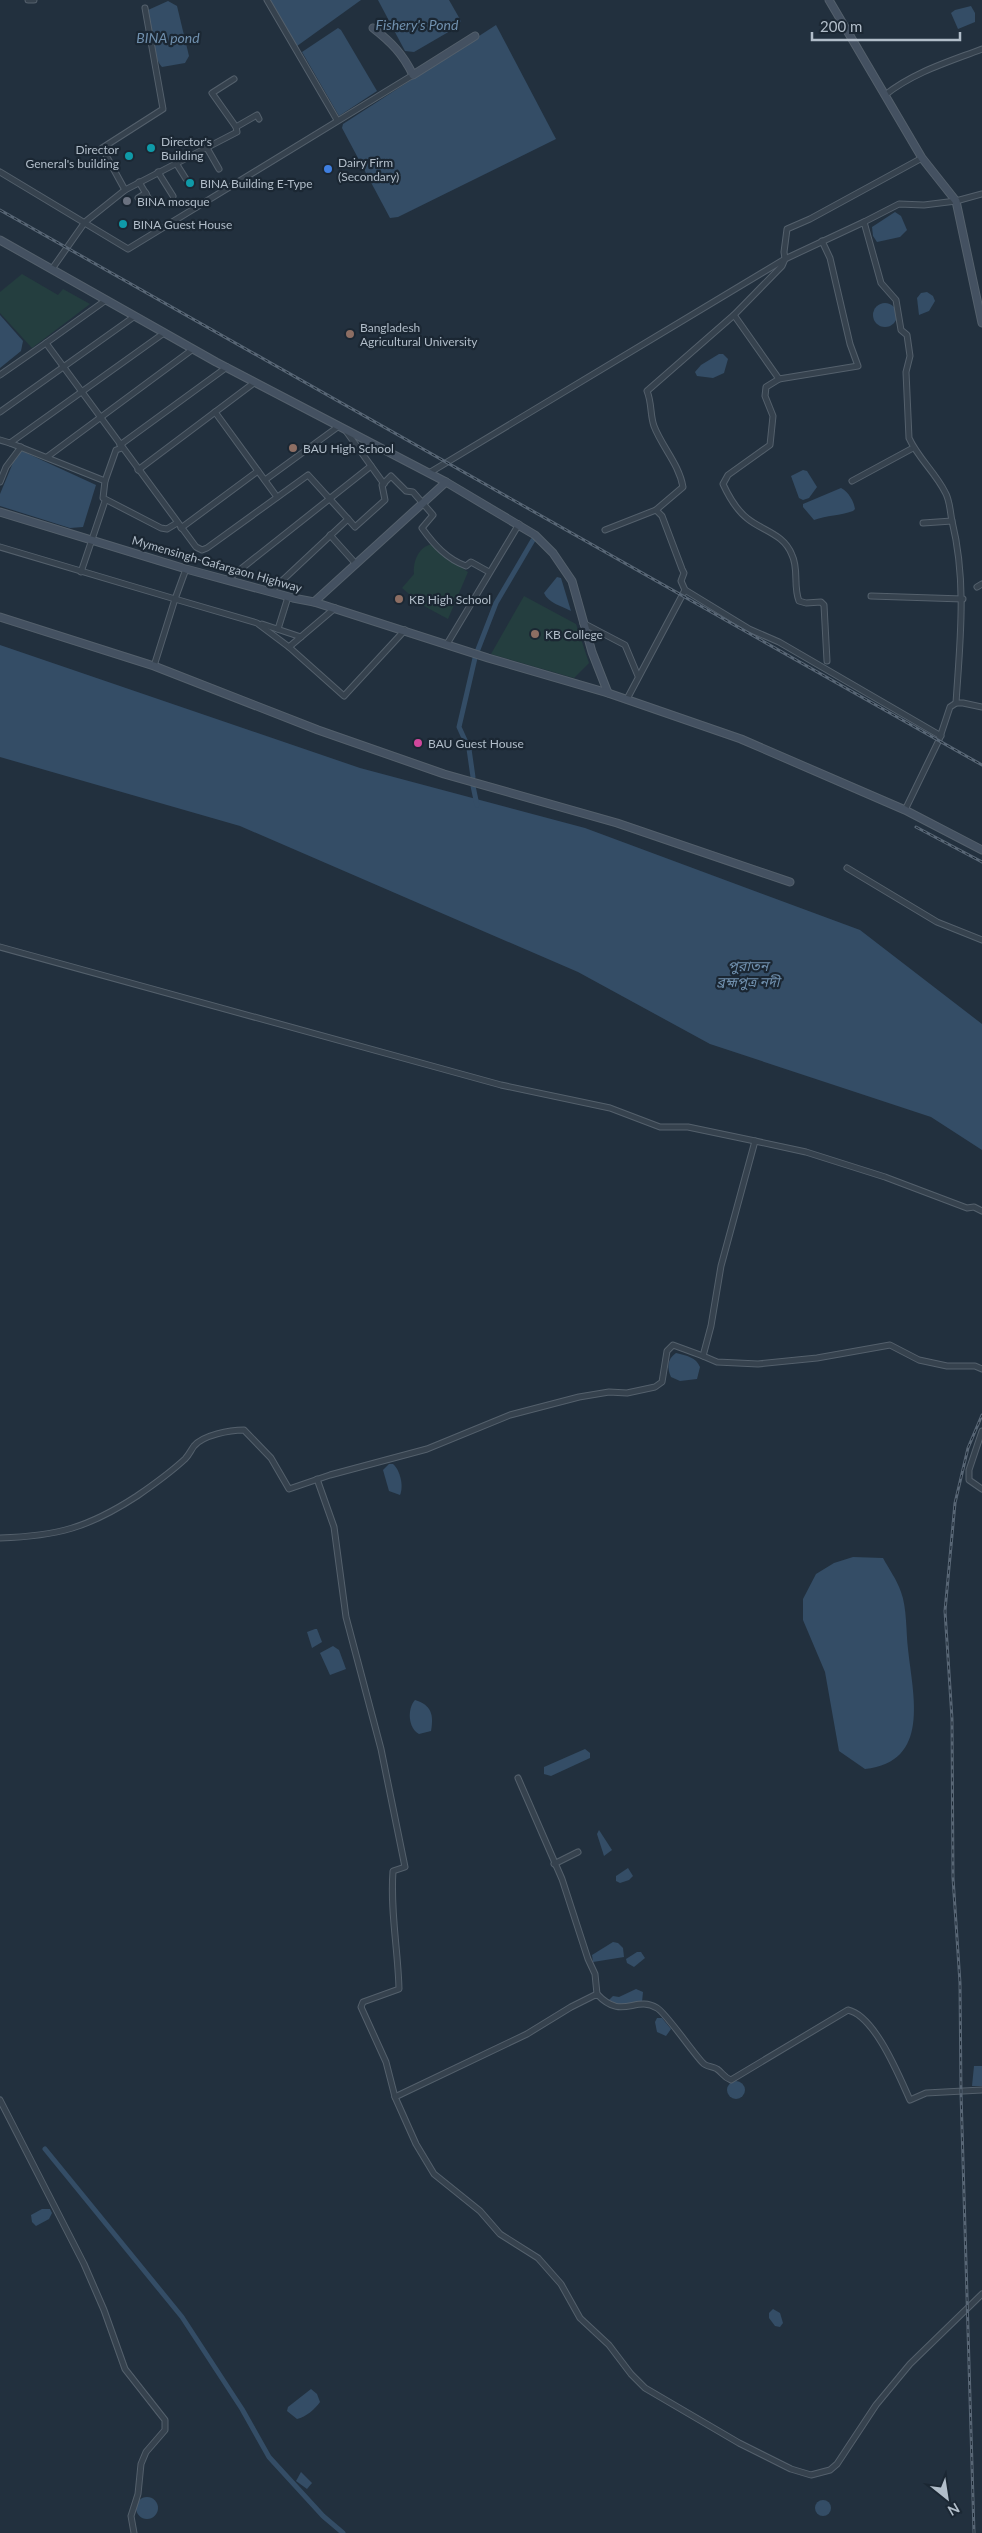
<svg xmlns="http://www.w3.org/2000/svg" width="982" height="2533" viewBox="0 0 982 2533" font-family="Lato,'Noto Sans Bengali',sans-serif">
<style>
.green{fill:#243e3f}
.water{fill:#344d66}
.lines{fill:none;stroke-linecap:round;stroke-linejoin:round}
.canal{stroke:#344d66;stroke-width:5}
.street-casing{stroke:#54606c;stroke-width:7}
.secondary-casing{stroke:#54606c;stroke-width:9}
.street{stroke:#36424e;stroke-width:5}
.secondary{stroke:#445161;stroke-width:7}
.rail-casing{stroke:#586675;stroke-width:3}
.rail{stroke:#1b2733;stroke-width:1;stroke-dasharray:4;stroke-linecap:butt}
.culture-dot{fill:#0f9aa8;stroke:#1b2733;stroke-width:2}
.shop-dot{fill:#3f7fe0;stroke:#1b2733;stroke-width:2}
.worship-dot{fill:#6b7280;stroke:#1b2733;stroke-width:2}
.education-dot{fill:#8d6e63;stroke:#1b2733;stroke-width:2}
.hotel-dot{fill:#d1479c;stroke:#1b2733;stroke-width:2}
.labels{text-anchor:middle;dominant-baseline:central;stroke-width:4.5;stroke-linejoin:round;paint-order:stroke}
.poi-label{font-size:12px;fill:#b1bdc9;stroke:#1b2733;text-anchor:start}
.street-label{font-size:12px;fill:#b1bdc9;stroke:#1b2733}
.water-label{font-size:14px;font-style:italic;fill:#7090ae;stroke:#1b2733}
</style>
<rect width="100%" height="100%" fill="#22303e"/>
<g class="green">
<path d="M22,274l36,21 5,-6 27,15 -58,44 -32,-35v-21z"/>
<path d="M432,544l9,10 27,18 -20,47 -26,-14 -20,-17 12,-14c-1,-12 4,-27 18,-30z"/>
<path d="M524,596l52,28 13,39 -15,15 -83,-24z"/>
</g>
<g class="water">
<path d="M267,0h94l-64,46 -3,-2z"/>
<path d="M378,0h71l12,21 -4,6 -43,25 -9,-1z"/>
<path d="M168,1l9,5 12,50 -4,7 -23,4c-8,-7 -16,-46 -14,-57z"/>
<path d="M971,6l4,7v9l-17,7 -7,-16 4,-3z"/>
<path d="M496,25l60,114 -158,78 -8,1 -48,-90 1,-4z"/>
<path d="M338,28l3,2 36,61 -38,25 -37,-64z"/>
<path d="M895,212l6,4 6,14 -7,7 -23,5 -4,-6 -1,-9z"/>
<path d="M927,292l6,4 2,5 -6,10 -10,4 -2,-17 4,-5z"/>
<circle cx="885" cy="315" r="12"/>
<path d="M0,315l23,26 -2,10 -21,17z"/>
<path d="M719,354h4l5,5 -4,14 -11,5 -16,-2 -2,-4 6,-7z"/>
<path d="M22,451l74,34 -13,42 -13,1 -70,-22v-12l17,-41z"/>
<path d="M803,470l4,1 10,16 -8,11 -6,2 -4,-2 -8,-22z"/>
<path d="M841,488c8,4 13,14 14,21l-2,2c-13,5 -26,4 -39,9l-11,-13v-3z"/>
<path d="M557,577l4,1 10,33c-9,-5 -23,-8 -27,-18z"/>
<path d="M0,645l360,123 225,60 275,102 122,94v126l-51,-33 -221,-73 -132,-72 -338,-146 -240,-69z"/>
<path d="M676,1353c11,3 20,4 24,14l-3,12 -17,2 -9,-4c-4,-9 -4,-18 5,-24z"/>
<path d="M389,1464h4c7,6 11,22 7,31l-11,-4 -6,-21z"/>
<path d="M853,1557l30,1c6,11 14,22 18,34 6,16 5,40 7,57 5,47 23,113 -43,120l-26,-18 -14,-79 -22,-52v-21l13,-25 18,-11z"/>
<path d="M315,1629h2l5,13 -10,6 -5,-16z"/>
<path d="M333,1646l6,4 7,19 -16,6 -10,-22z"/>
<path d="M415,1700c16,5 19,14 16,31l-12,3c-11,-6 -12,-25 -4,-34z"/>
<path d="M585,1749l5,4v5l-39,18 -7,-2v-7z"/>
<path d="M599,1830l13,20 -8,6 -7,-22z"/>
<path d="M628,1868l5,8 -4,4 -9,3 -4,-2v-5z"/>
<path d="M613,1942l5,1 5,5 1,9 -31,5 -1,-7z"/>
<path d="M637,1952h4l4,6 -11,9 -7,-4 -1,-4z"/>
<path d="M636,1989l7,3 -1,10 -23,3 -10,-5 4,-4 6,1z"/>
<path d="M657,2018h5l9,11 -5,7 -9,-4 -2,-10z"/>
<path d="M974,2066h8v20h-10z"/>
<circle cx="736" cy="2090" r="9"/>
<path d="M42,2209h8l2,4 -3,6 -13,7 -4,-4 -1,-7z"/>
<path d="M773,2309l7,4 3,10 -3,4 -5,-1 -6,-8v-5z"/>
<path d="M311,2389l6,5 3,8c-5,7 -14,15 -23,17l-10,-8 1,-4z"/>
<path d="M301,2472l11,11 -5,6 -11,-8z"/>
<circle cx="147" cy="2508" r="11"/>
<circle cx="823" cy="2508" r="8"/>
</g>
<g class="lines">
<g class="canal">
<path d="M477,652l19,-49 37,-63"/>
<path d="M473,777l-4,-28 -10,-22 16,-69"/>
<path d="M473,786l4,19"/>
<path d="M45,2149l137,168 60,92 27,48 54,59 20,17"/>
</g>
<g class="street-casing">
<g id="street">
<path d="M28,0h6"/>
<path d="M267,0l70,120"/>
<path d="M885,95c29,-23 63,-33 97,-46"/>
<path d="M236,127l21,-12 2,4"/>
<path d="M207,148l12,21"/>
<path d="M176,163l10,16"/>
<path d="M0,172l128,77 285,-174"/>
<path d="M158,172l15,24"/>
<path d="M139,182l10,17"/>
<path d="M125,190l-23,-42 61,-39 -18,-101"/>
<path d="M138,198l8,-5"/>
<path d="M864,222l35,-18 25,1 32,-4 26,-7"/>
<path d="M52,269l33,-47 40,-32 112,-58 -1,-5 -24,-34 22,-14"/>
<path d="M106,300l-60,43 150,204 6,3 5,-2 101,-73 40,44 -78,73"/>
<path d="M734,315l45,64 -13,8 -1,9 8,20 -3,29 -42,30 -5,9c6,13 13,26 25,35 15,12 36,15 44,36 7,14 1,31 7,46l7,2 15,-1 3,3 3,56"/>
<path d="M0,375l46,-32"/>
<path d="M779,379l79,-13 -8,-22 -20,-86 -8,-17"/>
<path d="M0,412l135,-96"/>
<path d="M215,412l62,85"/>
<path d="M346,431l38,53"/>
<path d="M0,440l10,3 154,-110"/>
<path d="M10,443l95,38"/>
<path d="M120,445l107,-78"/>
<path d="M122,448l-6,2 -11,31 -2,17 58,30 6,1 10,-6"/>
<path d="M47,457l146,-108"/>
<path d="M138,470l117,-88"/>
<path d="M429,473l356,-214 -1,-7 3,-23 23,-10 112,-61"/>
<path d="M265,480l74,-54"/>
<path d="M852,481l61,-33"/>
<path d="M0,482l6,-15 15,-20"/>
<path d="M348,519l7,8 30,-27 -3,-15 9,-9 15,15 7,1 20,23 -11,13c12,17 25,31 44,38l5,-4 18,10"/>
<path d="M923,523l29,-2"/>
<path d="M181,528l77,-57"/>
<path d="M605,530l51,-20"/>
<path d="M330,535l26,29"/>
<path d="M0,547l175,52 11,-30"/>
<path d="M81,572l24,-71"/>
<path d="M227,580l144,-114"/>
<path d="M977,587l5,-3"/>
<path d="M871,596l92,3"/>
<path d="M583,623l42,22 13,31"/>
<path d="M262,624l39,13"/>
<path d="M278,629l10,-32"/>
<path d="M447,644l72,-120"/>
<path d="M289,647l46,-39"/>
<path d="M154,666l21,-67 82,24 32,24 55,49 61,-66"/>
<path d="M627,699l58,-109"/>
<path d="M941,736l-162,-94 -30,-13 -64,-39 -4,-9 3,-8 -2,-4 -20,-53 -6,-6 27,-23c-4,-23 -21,-40 -29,-61 -4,-11 -2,-23 -7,-35l87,-76 48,-49 3,-7 79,-37 17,61 15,17 5,30 6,5 3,21 -4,16 3,66c9,20 26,34 36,54 5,8 5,20 7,29 15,61 8,120 4,182"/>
<path d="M905,810l34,-70 11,-33 6,-4h7l19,4"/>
<path d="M847,868l90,54 45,18"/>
<path d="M0,947l501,138 109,23 50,19h28l67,14 -34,125 -10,60 -8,30 14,6 41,2 59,-6 73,-13 29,15 28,6h28l7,3"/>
<path d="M755,1141l51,11 79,25 82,31 7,-1 8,4"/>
<path d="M982,1431l-13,39v10l13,9"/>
<path d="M317,1479l17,48 12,90 35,132 24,118 -12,4c-3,40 5,78 6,118l-36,13 -2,5 25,55 9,35"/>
<path d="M0,1538c57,-2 88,-10 137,-42 16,-11 34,-24 48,-37 4,-4 6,-9 9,-13 9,-11 36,-16 50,-16l27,28 18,31 41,-14 97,-26 83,-34 69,-18 30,-5 18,1 28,-6 7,-5 5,-31 6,-6 30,11"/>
<path d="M518,1778l44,101 26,80 7,15 2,20"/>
<path d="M554,1864l24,-12"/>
<path d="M982,2090l-56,3 -16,7c-11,-24 -35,-84 -62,-90l-117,70c-8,-3 -8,-7 -14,-11 -4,-3 -11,-2 -14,-6 -10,-10 -37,-50 -46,-55 -22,-13 -35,13 -60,-14l-26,13 -44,27 -132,63 21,47 18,30 46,37 20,23 38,24 23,26 19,34 29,27 22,29 14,14 94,55 52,26 20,6 19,-5 7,-6 39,-59 34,-41 72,-70"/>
<path d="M0,2100l84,164 20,46 21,59 40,51v10l-19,22 -5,12 -3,30 -7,22 3,17"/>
</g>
</g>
<g class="secondary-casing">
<g id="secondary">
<path d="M829,0l93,158 34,43 26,122"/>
<path d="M373,28c18,14 30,26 40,47l62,-39"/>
<path d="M0,240l216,122 230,120 89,53 18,18 19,28 20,71 16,41"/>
<path d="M0,512l186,57 107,29 21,4 174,56 120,35 133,46 164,71 77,40"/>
<path d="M314,602l132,-120"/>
<path d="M0,617l154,49 164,64 126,44 173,49 173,59"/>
</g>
</g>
<use href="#street" class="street"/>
<use href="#secondary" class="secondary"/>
<g class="rail-casing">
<g id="rail">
<path d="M0,210l982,555"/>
<path d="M916,827l66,35"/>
<path d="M974,2533l-13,-440 -1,-110 -7,-105 -1,-159 -7,-108 10,-108 13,-55 14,-33"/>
</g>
</g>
<use href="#rail" class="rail"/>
</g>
<g class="culture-dot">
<circle cx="151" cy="148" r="5"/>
<circle cx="129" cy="156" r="5"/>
<circle cx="190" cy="183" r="5"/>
<circle cx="123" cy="224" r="5"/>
</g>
<circle class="shop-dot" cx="328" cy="169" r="5"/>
<circle class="worship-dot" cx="127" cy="201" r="5"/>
<g class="education-dot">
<circle cx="350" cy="334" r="5"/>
<circle cx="293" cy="448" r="5"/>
<circle cx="399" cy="599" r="5"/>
<circle cx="535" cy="634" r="5"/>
</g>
<circle class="hotel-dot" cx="418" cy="743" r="5"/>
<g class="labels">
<g class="poi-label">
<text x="161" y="141">Director's<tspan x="161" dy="14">Building</tspan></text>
<text x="119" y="149" text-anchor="end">Director<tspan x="119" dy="14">General's building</tspan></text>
<text x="338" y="162">Dairy Firm<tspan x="338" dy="14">(Secondary)</tspan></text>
<text x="200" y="183">BINA Building E-Type</text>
<text x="137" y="201">BINA mosque</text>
<text x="133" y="224">BINA Guest House</text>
<text x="360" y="327">Bangladesh<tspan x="360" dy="14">Agricultural University</tspan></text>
<text x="303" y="448">BAU High School</text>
<text x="409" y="599">KB High School</text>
<text x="545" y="634">KB College</text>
<text x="428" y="743">BAU Guest House</text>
</g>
<g class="street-label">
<text transform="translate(217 564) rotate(16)">Mymensingh-Gafargaon Highway</text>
</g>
<g class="water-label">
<text x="417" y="24">Fishery's Pond</text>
<text x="168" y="37">BINA pond</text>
<text x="748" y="965">পুরাতন<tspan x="748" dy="16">ব্রহ্মপুত্র নদী</tspan></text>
</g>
</g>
<g transform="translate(947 2498) rotate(150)" stroke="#1b2733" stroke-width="4" paint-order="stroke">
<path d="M0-4L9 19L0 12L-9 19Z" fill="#b1bdc9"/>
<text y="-8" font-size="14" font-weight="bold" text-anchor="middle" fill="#b1bdc9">N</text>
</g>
<path d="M812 32v8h148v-8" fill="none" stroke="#b1bdc9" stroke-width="2.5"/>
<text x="820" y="32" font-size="15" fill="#b1bdc9" stroke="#1b2733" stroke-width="4" paint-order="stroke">200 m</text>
</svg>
